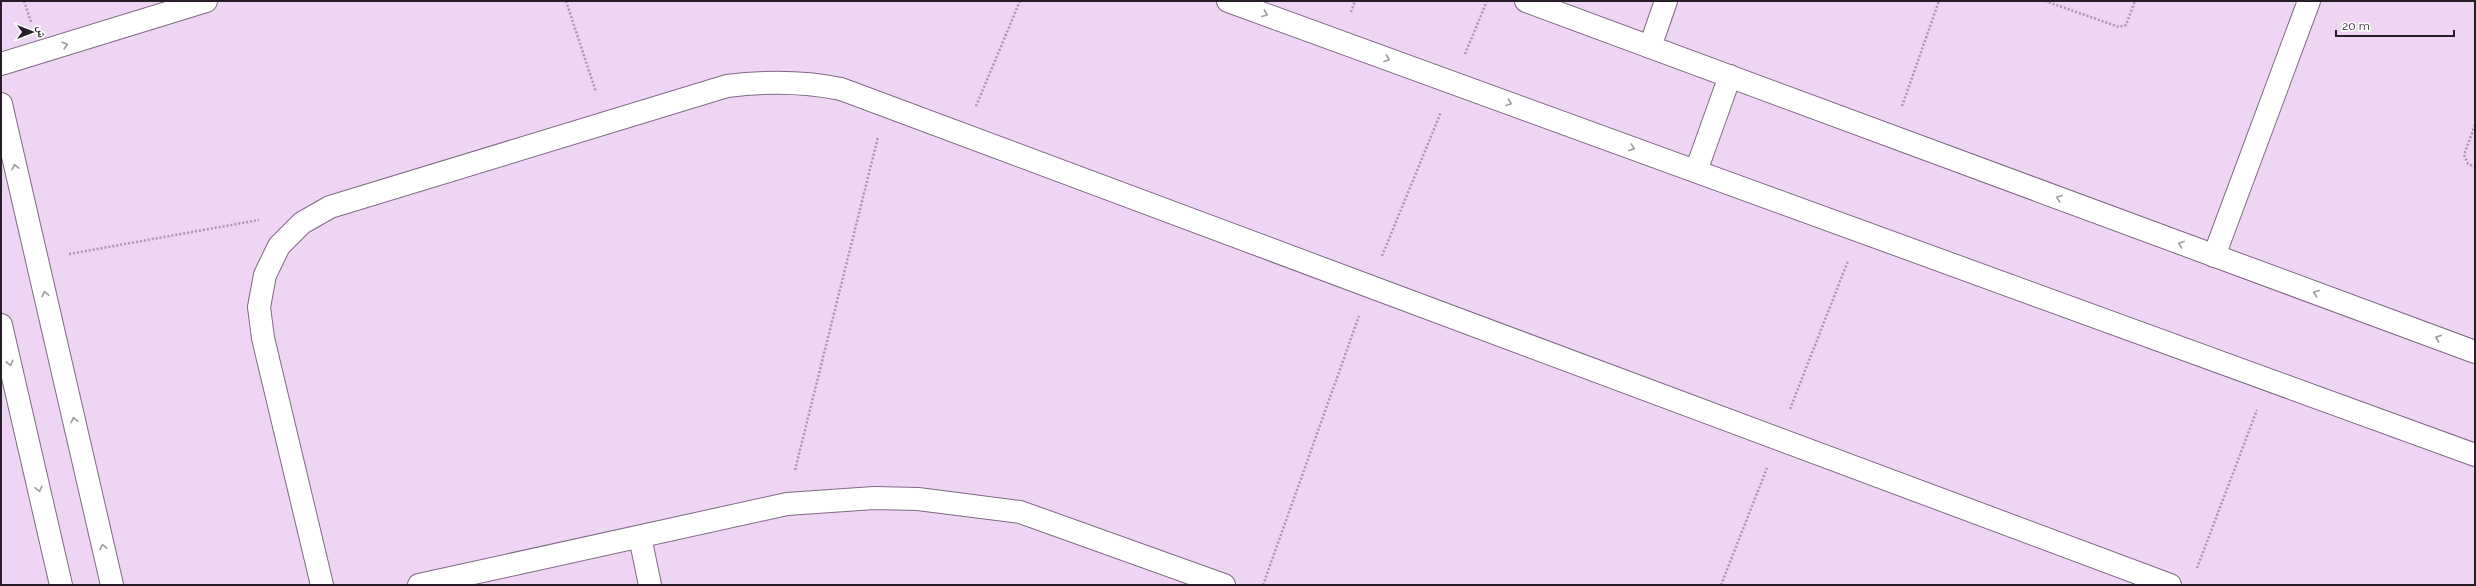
<svg xmlns="http://www.w3.org/2000/svg" width="2476" height="586" viewBox="0 0 2476 586" font-family="Raleway,'Noto Naskh Arabic',sans-serif">
<style>
.lines{fill:none;stroke-linecap:round;stroke-linejoin:round}
.minor-casing{stroke:#7f6984;stroke-width:24}
.path{stroke:#aa96ae;stroke-width:2.5;stroke-dasharray:2 2;stroke-linecap:butt}
.minor{stroke:#fff;stroke-width:22}
.oneway{stroke:#9d999e}
</style>
<rect width="100%" height="100%" fill="#eed5f3"/>
<g class="lines">
<g class="minor-casing">
<g id="minor">
<path d="M1228,1l1247,454"/>
<path d="M1526,1l949,351"/>
<path d="M1650,47l16,-46"/>
<path d="M1,64l205,-63"/>
<path d="M1,104l111,481"/>
<path d="M1696,171l34,-95"/>
<path d="M2214,256l95,-255"/>
<path d="M1,325l60,260"/>
<path d="M640,537l10,48"/>
<path d="M322,585l-59,-247 -4,-31 6,-32 14,-29 23,-23 28,-16 397,-121c40,-5 75,-5 114,3l1329,496"/>
<path d="M419,585l368,-81 87,-6 44,1 102,13 204,73"/>
</g>
</g>
<g class="path">
<path d="M24,1l7,21"/>
<path d="M566,1l30,91"/>
<path d="M2045,1l74,26 7,-2 9,-24"/>
<path d="M1351,12l4,-11"/>
<path d="M1465,54l22,-53"/>
<path d="M976,106l44,-105"/>
<path d="M1902,106l37,-105"/>
<path d="M2475,125l-11,30 4,9 7,3"/>
<path d="M69,254l190,-34"/>
<path d="M1382,256l59,-144"/>
<path d="M1790,409l58,-148"/>
<path d="M795,470l83,-333"/>
<path d="M2197,568l60,-158"/>
<path d="M1263,585l96,-269"/>
<path d="M1721,585l46,-117"/>
</g>
<use href="#minor" class="minor"/>
</g>
<defs><path id="oneway-chevron" d="M-2-3.5L2.5 0L-2 3.5" fill="none" stroke-width="1.6" stroke-linecap="round" stroke-linejoin="round"/></defs>
<g class="oneway">
<use href="#oneway-chevron" transform="translate(1265 14) rotate(20)"/>
<use href="#oneway-chevron" transform="translate(65 45) rotate(-17)"/>
<use href="#oneway-chevron" transform="translate(1387 59) rotate(20)"/>
<use href="#oneway-chevron" transform="translate(1509 103) rotate(20)"/>
<use href="#oneway-chevron" transform="translate(1632 148) rotate(20)"/>
<use href="#oneway-chevron" transform="translate(15 167) rotate(-103)"/>
<use href="#oneway-chevron" transform="translate(2059 198) rotate(-160)"/>
<use href="#oneway-chevron" transform="translate(2181 244) rotate(-160)"/>
<use href="#oneway-chevron" transform="translate(2316 293) rotate(-160)"/>
<use href="#oneway-chevron" transform="translate(45 294) rotate(-103)"/>
<use href="#oneway-chevron" transform="translate(2438 338) rotate(-160)"/>
<use href="#oneway-chevron" transform="translate(10 363) rotate(77)"/>
<use href="#oneway-chevron" transform="translate(74 420) rotate(-103)"/>
<use href="#oneway-chevron" transform="translate(39 489) rotate(77)"/>
<use href="#oneway-chevron" transform="translate(103 547) rotate(-103)"/>
</g>
<rect width="2476" height="586" fill="none" stroke="#261d28" stroke-width="4"/>
<g transform="translate(32 32) rotate(90)" stroke="#ffffff" stroke-width="3" paint-order="stroke">
<path d="M0-3L7 15L0 10L-7 15Z" fill="#261d28"/>
<text y="-6" font-size="11" font-weight="bold" text-anchor="middle" fill="#261d28">ش</text>
</g>
<path d="M2336 30v6h118v-6" fill="none" stroke="#261d28" stroke-width="2"/>
<text x="2342" y="30" font-size="12" fill="#261d28" stroke="#ffffff" stroke-width="3" paint-order="stroke">20 m</text>
</svg>
